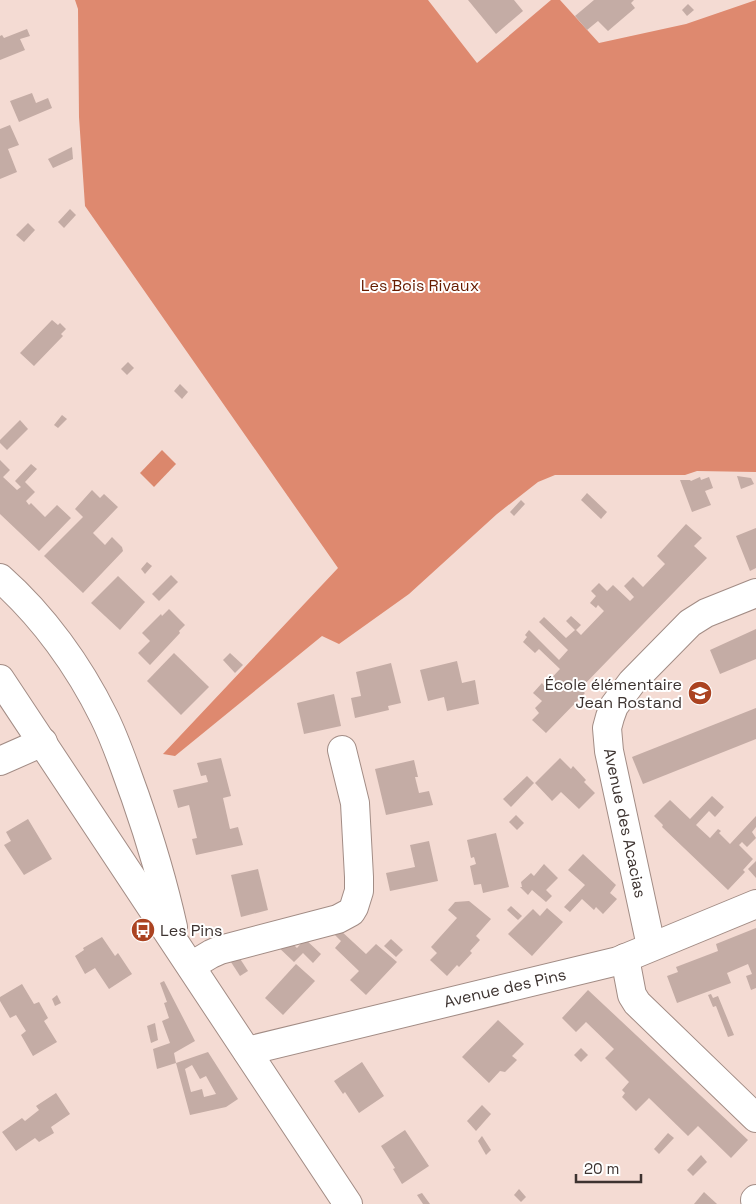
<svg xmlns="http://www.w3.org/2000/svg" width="756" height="1204" viewBox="0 0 756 1204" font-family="'Space Grotesk',sans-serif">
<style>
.forest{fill:#de896f}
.water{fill:#db876c}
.building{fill:#c4aca5;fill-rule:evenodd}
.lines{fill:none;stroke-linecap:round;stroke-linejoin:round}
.minor-casing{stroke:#a28c85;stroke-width:30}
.minor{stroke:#fff;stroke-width:28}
.labels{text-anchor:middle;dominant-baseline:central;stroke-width:4;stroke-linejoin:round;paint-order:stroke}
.park-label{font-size:16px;fill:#671c00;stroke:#fff}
.poi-label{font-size:16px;fill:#3d3330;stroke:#fff;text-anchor:end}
.street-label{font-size:16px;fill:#3d3330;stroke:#fff}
</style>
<rect width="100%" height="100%" fill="#f4dbd3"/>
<path class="forest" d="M75,0h353l49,63 74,-63h9l39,43 87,-19 70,-24v472l-59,-1 -12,4h-130l-17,7 -41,32 -88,80 -70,50 -17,-8 -147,120 -12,-2 175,-186 -253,-362 -6,-89 -1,-108z"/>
<path class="water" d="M162,450l14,14 -22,23 -14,-14z"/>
<g class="building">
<path d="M468,0h46l9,11 -27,23z"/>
<path d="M594,0h40l-3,3 4,5 -27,23 -10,-10 -11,9 -12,-14z"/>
<path d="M688,4l6,6 -7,6 -5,-6z"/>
<path d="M27,29l3,7 -10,3 5,11 -25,10v-24l2,-1 2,3z"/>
<path d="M32,93l4,10 12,-5 4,10 -33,14 -9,-21z"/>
<path d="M10,125l9,20 -11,4 9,23 -17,7v-50z"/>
<path d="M72,147l1,12 -20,9 -5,-9z"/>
<path d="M70,209l6,6 -12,13 -6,-6z"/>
<path d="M28,223l7,7 -11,12 -8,-7z"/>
<path d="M52,320l6,5 2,-2 6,6 -5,5 2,2 -29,30 -14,-13z"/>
<path d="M128,362l6,6 -7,7 -6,-6z"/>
<path d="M180,384l8,8 -6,7 -8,-8z"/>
<path d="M62,415l5,4 -9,9 -4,-3z"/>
<path d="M20,420l8,9 -21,21 -7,-7v-3z"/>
<path d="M0,460l10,10 -7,7 14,13 4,-3 -6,-6 16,-17 6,5 -12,13 10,10 -9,9 3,4 2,-2 14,14 12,-12 14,13 -32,33 -39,-37z"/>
<path d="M737,476l14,2 3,6 -13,5z"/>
<path d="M700,477l1,3 8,-3 4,11 -8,3 6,14 -19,7 -12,-32h10l1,1z"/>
<path d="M92,490l8,8 4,-4 14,13 -25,26 12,12 7,-8 10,10 1,4 -40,42 -39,-37 39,-39 -8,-8z"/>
<path d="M587,493l20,19 -6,7 -20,-19z"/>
<path d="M521,500l4,4 -11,12 -4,-4z"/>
<path d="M686,524l16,14 -8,8 13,12 -127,131 5,4 -39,40 -14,-13 7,-7 -4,-5 7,-7 -9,-8 9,-10 2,3 16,-17 -21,-20 -4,4 -12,-11 4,-5 -2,-2 4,-5 30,30 9,-10 -29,-28 5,-5 22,21 9,-8 -9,-9 5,-5 10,9 -5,5 5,5 23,-24 -6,-6 -2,3 -6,-5 6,-7 -5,-5 8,-8 8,8 6,-6 17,16 4,-4 -10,-11 9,-9 10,10 22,-23 -8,-8z"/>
<path d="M756,528v40l-6,3 -14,-35z"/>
<path d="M147,562l5,4 -7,8 -4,-5z"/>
<path d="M171,575l7,7 -19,19 -7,-7z"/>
<path d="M118,576l27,26 -25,28 -29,-27z"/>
<path d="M169,609l16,16 -6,6 1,2 -30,32 -12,-12 12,-12 -8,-8 19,-19 1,2z"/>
<path d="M756,629v30l-36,15 -10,-24z"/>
<path d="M174,653l35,34 -28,28 -34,-34z"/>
<path d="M230,653l13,12 -8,8 -12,-13z"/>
<path d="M457,661l5,22 13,-3 4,24 -32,7 -3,-14 -16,4 -8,-31z"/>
<path d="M391,663l10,40 -13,3 1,4 -34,8 -4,-20 10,-2 -5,-24z"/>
<path d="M334,694l7,32 -37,8 -7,-31z"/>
<path d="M756,708v31l-113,45 -11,-27z"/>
<path d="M221,758l10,38 -8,2 7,31 8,-2 5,18 -47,10 -4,-16 5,-1 -8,-33 -11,3 -5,-18 35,-8 -2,-7 -5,1 -4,-13z"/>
<path d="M560,758l11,11 2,-3 13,14 -2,2 11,11 -16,16 -18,-17 -9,9 -17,-18z"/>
<path d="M414,760l4,17h-3l4,16 10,-2 4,14 -47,10 -11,-46z"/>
<path d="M527,776l7,7 -23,24 -8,-8z"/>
<path d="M712,796l12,11 -9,10 -6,-6 -13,14 14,13 8,-9 3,2 -2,2 11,11 26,-28v11l-4,5 4,6 -9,9 -5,-5 -3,3 14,14 -10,11 2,2 -17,18 -66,-63 1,-2 -9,-9 16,-16 20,19z"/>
<path d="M516,815l8,8 -7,7 -8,-8z"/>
<path d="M28,819l24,40 -28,16 -20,-30 7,-4 -5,-9z"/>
<path d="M496,833l13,54 -26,6 -2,-9 -7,1 -4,-19 6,-2 -2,-7 -3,1 -4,-18z"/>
<path d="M429,841l9,40 -48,10 -4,-18 29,-6 -5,-22z"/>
<path d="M583,854l33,31 -6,8 7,6 -14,15 -7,-7 -2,3 -12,-11 -12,13 -6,-5 21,-22 -17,-15z"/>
<path d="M756,861v17l-8,-9z"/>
<path d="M544,864l14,14 -12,12 6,6 -6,6 -14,-12 -4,5 -8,-8h2l-1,-5 10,-9 3,3z"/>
<path d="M258,869l10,41 -27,7 -10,-42z"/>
<path d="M469,901l22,18 -15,17 4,4 -10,11 2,2 -13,14 -2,-2 -10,11 -17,-16 7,-7 -6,-6 26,-29 -9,-8 7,-8z"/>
<path d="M511,906l11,10 -4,4 -11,-10z"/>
<path d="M547,908l16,14 -31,34 -24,-22 25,-25 7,7z"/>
<path d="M756,928v60l-5,2 -5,-14 6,-2 -4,-10 -21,9 4,10 -54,20 -10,-27 11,-4 -2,-5 42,-16 -2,-7z"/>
<path d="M340,930l26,24 10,-10 21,18 -31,33 -16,-15 9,-9 -24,-23 6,-7 -9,-9z"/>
<path d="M102,937l13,19 3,-3 14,21 -23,15 -14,-21 -10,6 -10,-18 9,-6 -1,-2z"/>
<path d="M305,939l16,15 -8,9 -10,-10 -9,9 -18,-17 14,-4 7,7z"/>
<path d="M391,939l12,11 -7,7 -12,-11z"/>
<path d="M237,954l11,17 -8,5 -11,-17z"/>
<path d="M296,964l19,17 -32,34 -18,-17z"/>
<path d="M164,981l31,60 -21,12 2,10 -19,6 -4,-20 17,-6 -8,-22 7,-3 -5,-15 3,-1 -7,-19z"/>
<path d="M22,984l12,20 5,-2 9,16 -4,3 13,21 -24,14 -12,-21 5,-4 -10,-16 -6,3 -10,-17v-4z"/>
<path d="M588,990l160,150 -17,18 -33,-32 -10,10 -39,-38 -13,13 -14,-14 3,-4 -3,-3 7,-8 -24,-24 9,-9 -28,-27 -10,10 -14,-14z"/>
<path d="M711,994l2,4 5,-2 16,39 -6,2 -12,-31 -3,1 -5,-12z"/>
<path d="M57,995l4,8 -6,3 -3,-7z"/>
<path d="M498,1020l26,24 -12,12 5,4 -12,12 -5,-1 -11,12 -27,-26z"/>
<path d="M155,1023l3,17 -7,3 -4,-17z"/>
<path d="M581,1048l7,7 -7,7 -7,-7z"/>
<path d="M208,1052l30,47 -12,8 -36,8 -14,-52zM192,1065l8,14 6,-3 10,18 -12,3 -2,-8 -11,3 -6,-23z"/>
<path d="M362,1062l22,34 -25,17 -14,-21 -2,2 -9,-13z"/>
<path d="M56,1093l14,21 -19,13 3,6 -15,9 -4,-4 -19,13 -14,-19 20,-14 3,3 14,-11 -3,-4z"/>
<path d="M482,1105l9,9 -15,17 -9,-10z"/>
<path d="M405,1130l24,36 -27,18 -9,-15 2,-1 -14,-22z"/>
<path d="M668,1133l6,5 -15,16 -5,-5z"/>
<path d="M482,1136l9,14 -5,5 -8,-14z"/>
<path d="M701,1155l6,7 -14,14 -6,-6z"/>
<path d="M519,1189l7,8 -5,5 -7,-7z"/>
<path d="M704,1192l13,12h-23z"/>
<path d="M422,1193l8,11h-7l-6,-9z"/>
</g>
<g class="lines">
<g class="minor-casing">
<g id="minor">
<path d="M0,578c43,38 79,88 104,139 13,26 21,52 31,79 15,43 28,86 38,131"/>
<path d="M0,679l348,525"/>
<path d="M0,761l43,-19"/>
<path d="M651,946l-42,-195 -2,-23 3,-11 4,-11 18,-24 58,-59 16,-10 50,-20"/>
<path d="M625,958l7,37 5,8 119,115"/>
<path d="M191,966l20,-12 9,-4 118,-31 13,-7 3,-5 5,-16v-14l-4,-74 -13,-53"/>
<path d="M247,1051l371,-90 138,-57"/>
<path d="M755,1200l1,-1"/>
</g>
</g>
<use href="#minor" class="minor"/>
</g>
<defs>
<g id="school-disc" transform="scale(1.25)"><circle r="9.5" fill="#ab4321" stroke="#fff"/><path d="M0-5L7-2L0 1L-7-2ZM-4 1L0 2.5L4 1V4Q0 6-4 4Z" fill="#fff"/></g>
<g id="bus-disc" transform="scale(1.25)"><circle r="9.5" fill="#ab4321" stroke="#fff"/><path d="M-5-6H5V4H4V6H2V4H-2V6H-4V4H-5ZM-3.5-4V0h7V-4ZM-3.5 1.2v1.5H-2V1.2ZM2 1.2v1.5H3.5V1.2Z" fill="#fff"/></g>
</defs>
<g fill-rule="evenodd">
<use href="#school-disc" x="700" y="693"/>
<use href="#bus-disc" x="143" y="930"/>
</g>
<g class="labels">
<g class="park-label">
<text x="420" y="285">Les Bois Rivaux</text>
</g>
<g class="poi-label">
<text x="682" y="684">École élémentaire<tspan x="682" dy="18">Jean Rostand</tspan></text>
<text x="160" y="930" text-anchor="start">Les Pins</text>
</g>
<g class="street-label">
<text transform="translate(625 823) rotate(78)">Avenue des Acacias</text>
<text transform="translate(505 988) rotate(-13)">Avenue des Pins</text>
</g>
</g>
<path d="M576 1174v8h65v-8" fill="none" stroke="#3d3330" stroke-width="2.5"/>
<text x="584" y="1174" font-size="15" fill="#3d3330" stroke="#ffffff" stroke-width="4" paint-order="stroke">20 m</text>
</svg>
